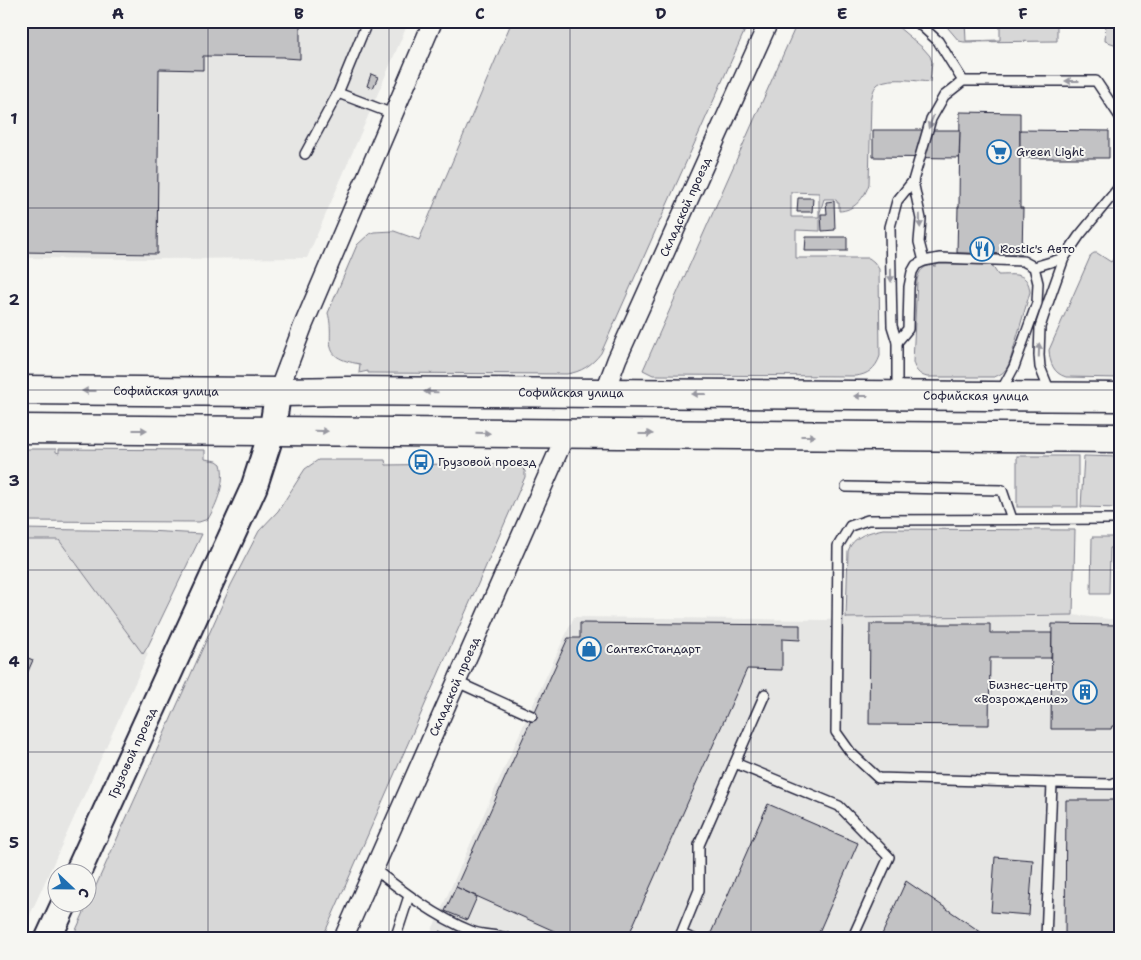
<svg xmlns="http://www.w3.org/2000/svg" width="1141" height="960" viewBox="0 0 1141 960" font-family="'Shantell Sans',sans-serif">
<style>
.built{fill:#e6e6e4}
.green{fill:#d7d7d7;stroke:#7c7c89;fill-rule:evenodd}
.building{fill:#c2c2c4;stroke:#22223b}
.lines{fill:none;stroke-linecap:round;stroke-linejoin:round}
.lane-casing{stroke:#22223b;stroke-width:12}
.street-casing{stroke:#22223b;stroke-width:21}
.secondary-casing{stroke:#22223b;stroke-width:29}
.primary-casing{stroke:#22223b;stroke-width:31}
.lane{stroke:#f6f6f2;stroke-width:9}
.street{stroke:#f6f6f2;stroke-width:18}
.secondary{stroke:#f6f6f2;stroke-width:25}
.primary{stroke:#f6f6f2;stroke-width:28}
.oneway{fill:#9797a0}
.grid{fill:none;stroke:#22223b;stroke-width:1;stroke-opacity:0.55}
.labels{text-anchor:middle;dominant-baseline:central;stroke-width:4;stroke-linejoin:round;paint-order:stroke}
.poi-label{font-size:12px;fill:#22223b;stroke:#f6f6f2;text-anchor:start}
.street-label{font-size:12px;fill:#22223b;stroke:#f6f6f2}
.neatline{fill:none;stroke:#22223b;stroke-width:2}
.grid-label{font-size:16px;text-anchor:middle;font-weight:bold;fill:#22223b}
</style>
<rect width="100%" height="100%" fill="#f6f6f2"/>
<filter id="ink" filterUnits="userSpaceOnUse"><feTurbulence type="fractalNoise" baseFrequency=".02" numOctaves="2"/><feDisplacementMap in="SourceGraphic" scale="10" xChannelSelector="R" yChannelSelector="G"/><feConvolveMatrix kernelMatrix="1 2 1 2 8 2 1 2 1" color-interpolation-filters="sRGB"/></filter>
<g filter="url(#ink)">
<g class="built">
<path d="M21,21h388l-102,237 -150,1 -136,-1z"/>
<path d="M21,537l46,1 81,116 -127,281z"/>
<path d="M1073,615l36,4h11v320h-692l96,-215 50,-107 252,3 20,-2z"/>
</g>
<g class="green">
<path d="M512,21h237l-148,332c-9,12 -20,19 -34,21l-199,-1v-2l-9,2 1,-9c-43,-7 -24,-22 -32,-51l29,-68 12,-11 5,-2 20,-1 25,9z"/>
<path d="M798,21h93l32,27 7,8 2,6 -2,20c-13,-1 -44,-6 -53,3 -4,4 -5,11 -6,16l-2,83c-4,13 -15,27 -30,27v-8h-2v-2l-3,-2h-10l-4,13v19l-24,-1v28h73l5,4 5,7 1,87c-4,12 -12,19 -25,20l-202,-1 -10,-5zM791,192l28,1v24h-28z"/>
<path d="M942,21h23l1,20 34,-1v-19h79v4h-22v16l-93,1 -5,-1z"/>
<path d="M1106,21h14v25l-15,-5z"/>
<path d="M1120,250v5l-5,19h5v104l-54,-1c-13,-4 -16,-14 -17,-27l42,-95 3,-2h3l14,9z"/>
<path d="M937,264h54l7,11c16,0 30,-4 32,17l-20,69c-3,9 -7,13 -16,16h-67c-8,-2 -12,-7 -14,-15l4,-82c2,-9 6,-14 16,-15v1h3z"/>
<path d="M21,449h35v3l3,1v-4l146,1v9l12,2 4,3c5,18 -4,40 -13,55l-9,3 -178,-1z"/>
<rect x="1017" y="456" width="61" height="51"/>
<path d="M1084,456l36,1v51l-39,-1z"/>
<path d="M318,460h67l1,5 68,-1h62l5,3 4,4v6l-203,462h-250l159,-354 28,-54 19,-20 27,-42z"/>
<path d="M21,529l127,2 54,3 -54,112 -5,8 -84,-114h-38z"/>
<path d="M883,529l192,1 -2,85 -227,3 2,-67c5,-15 21,-19 35,-22z"/>
<path d="M1092,537h28v10l-10,1 -1,46h-18z"/>
</g>
<g class="building">
<path d="M21,21h279v38l-15,-1v-1l-82,-1v14l-44,-1 -2,185 -136,-2z"/>
<path d="M371,74l7,3 -5,11 -6,-2z"/>
<path d="M960,112l60,1v95h3l-1,46 -65,-1 1,-46h1z"/>
<path d="M873,130h87l-1,28 -86,-1z"/>
<path d="M1020,130l89,1v27h-89z"/>
<path d="M798,198h15l-1,14h-15z"/>
<path d="M834,201l1,29 -13,1 -1,-17h6l-1,-12z"/>
<path d="M806,237h41v14h-42z"/>
<path d="M580,623l220,2v15l-18,-1v31l-35,-1 -120,270h-55l-116,-52 112,-249h12z"/>
<path d="M870,624h120v9h62l-1,25h-61l-1,67 -120,-1z"/>
<path d="M1052,624l68,1v101h-8l-1,3h-60z"/>
<path d="M21,655l12,5 -12,27z"/>
<path d="M1066,800h54v132h-12v7h-43z"/>
<path d="M768,804l90,39 -42,96h-92l-13,-6z"/>
<path d="M995,857l38,3 -4,55 -38,-3z"/>
<path d="M906,881l85,58h-111z"/>
<path d="M456,887l21,10 -10,23 -22,-9z"/>
<path d="M440,931l16,8h-20z"/>
</g>
<g class="lines">
<g class="lane-casing">
<g id="lane">
<path d="M916,21l22,20 25,40"/>
<path d="M338,93l55,21"/>
<path d="M305,154l33,-61 28,-68"/>
<path d="M913,181l8,38 -2,23 5,19"/>
<path d="M1034,267l30,-9"/>
<path d="M897,342l11,-13 1,-42 3,-15 4,-7 8,-4 16,-3 83,3 11,6 4,16 -1,20 -23,64 -14,26"/>
<path d="M897,392v-50l-5,-16 -2,-99 7,-26 16,-20 18,-62 13,-23 19,-15h133l24,36"/>
<path d="M1050,392l-10,-25 -1,-12 1,-28 8,-24 16,-45 15,-22 41,-50"/>
<path d="M846,487l156,3 10,29"/>
<path d="M1120,519l-252,1 -18,6 -12,20 -2,186 15,21 27,25 174,5 60,1 8,-4"/>
<path d="M457,682l75,34"/>
<path d="M735,763l104,43 50,51 -37,82"/>
<path d="M374,869c31,24 61,47 97,62 12,5 26,3 38,8"/>
<path d="M681,934l13,5"/>
<path d="M395,939l14,-43"/>
<path d="M679,939l20,-49v-45l66,-151"/>
<path d="M1046,939l6,-156"/>
</g>
</g>
<g class="street-casing">
<g id="street">
<path d="M278,392l25,-66 130,-305"/>
<path id="s1" d="M604,394l13,-35 152,-338"/>
<path id="s2" d="M343,939l223,-505"/>
</g>
</g>
<g class="secondary-casing">
<g id="secondary">
<path id="s3" d="M78,872l176,-385 18,-56 6,-39"/>
<path d="M48,939l17,-37"/>
</g>
</g>
<g class="primary-casing">
<g id="primary">
<path id="s4" d="M21,390l257,2 68,-1 774,6"/>
<path d="M21,429l1099,9"/>
</g>
</g>
<use href="#lane" class="lane"/>
<use href="#street" class="street"/>
<use href="#secondary" class="secondary"/>
<use href="#primary" class="primary"/>
</g>
<defs><path id="oneway-solid" d="M-6-.8H1V-3.2L6.5 0L1 3.2V.8H-6Z" transform="scale(1.25)"/></defs>
<g class="oneway">
<use href="#oneway-solid" transform="translate(1072 81) rotate(-180)"/>
<use href="#oneway-solid" transform="translate(931 122) rotate(111)"/>
<use href="#oneway-solid" transform="translate(920 221) rotate(88)"/>
<use href="#oneway-solid" transform="translate(891 275) rotate(89)"/>
<use href="#oneway-solid" transform="translate(1039 350) rotate(-88)"/>
<use href="#oneway-solid" transform="translate(89 391) rotate(-180)"/>
<use href="#oneway-solid" transform="translate(431 392) rotate(-179)"/>
<use href="#oneway-solid" transform="translate(699 394) rotate(-180)"/>
<use href="#oneway-solid" transform="translate(861 396) rotate(-180)"/>
<use href="#oneway-solid" transform="translate(140 430)"/>
<use href="#oneway-solid" transform="translate(321 431) rotate(1)"/>
<use href="#oneway-solid" transform="translate(483 433) rotate(1)"/>
<use href="#oneway-solid" transform="translate(646 434)"/>
<use href="#oneway-solid" transform="translate(808 436)"/>
</g>
</g>
<path class="grid" d="M208,21v918M389,21v918M570,21v918M751,21v918M932,21v918M21,208h1099M21,390h1099M21,570h1099M21,752h1099"/>
<defs>
<g id="supermarket-ring" transform="scale(1.25)"><circle r="9.5" fill="#f6f6f2" stroke="#1f6fb2" stroke-width="1.5"/><path d="M-6-5.5h2.5l.6 2H6L4.5 2H-2.5L-4.4-4H-6ZM-1.5 3.2a1.3 1.3 0 1 0 .1 0ZM3 3.2a1.3 1.3 0 1 0 .1 0Z" fill="#1f6fb2"/></g>
<g id="restaurant-ring" transform="scale(1.25)"><circle r="9.5" fill="#f6f6f2" stroke="#1f6fb2" stroke-width="1.5"/><path d="M-5-6h1v4h1v-4h1v4h1v-4h1v5L-1.5 .5V6h-2V.5L-5-1ZM5-6V6H3V1.5H1.5Q1.5-4 5-6Z" fill="#1f6fb2"/></g>
<g id="bus-ring" transform="scale(1.25)"><circle r="9.5" fill="#f6f6f2" stroke="#1f6fb2" stroke-width="1.5"/><path d="M-5-6H5V4H4V6H2V4H-2V6H-4V4H-5ZM-3.5-4V0h7V-4ZM-3.5 1.2v1.5H-2V1.2ZM2 1.2v1.5H3.5V1.2Z" fill="#1f6fb2"/></g>
<g id="shop-ring" transform="scale(1.25)"><circle r="9.5" fill="#f6f6f2" stroke="#1f6fb2" stroke-width="1.5"/><path d="M-5-2.5h2.3a2.7 3.5 0 0 1 5.4 0H5L5.5 6h-11ZM-1.5-2.5h3a1.5 2.3 0 0 0-3 0Z" fill="#1f6fb2"/></g>
<g id="building-ring" transform="scale(1.25)"><circle r="9.5" fill="#f6f6f2" stroke="#1f6fb2" stroke-width="1.5"/><path d="M-4-6H4V6H1V3H-1V6H-4ZM-2.5-4.3h1.7v1.8h-1.7ZM.8-4.3h1.7v1.8H.8ZM-2.5-1h1.7V.8h-1.7ZM.8-1h1.7V.8H.8Z" fill="#1f6fb2"/></g>
</defs>
<g fill-rule="evenodd">
<use href="#supermarket-ring" x="999" y="152"/>
<use href="#restaurant-ring" x="982" y="249"/>
<use href="#bus-ring" x="421" y="462"/>
<use href="#shop-ring" x="589" y="649"/>
<use href="#building-ring" x="1085" y="692"/>
</g>
<g class="labels">
<g class="poi-label">
<text x="1016" y="152">Green Light</text>
<text x="1000" y="249">Rostic's Авто</text>
<text x="438" y="462">Грузовой проезд</text>
<text x="606" y="649">СантехСтандарт</text>
<text x="1068" y="685" text-anchor="end">Бизнес-центр<tspan x="1068" dy="14">«Возрождение»</tspan></text>
</g>
<g class="street-label">
<text stroke="none"><textPath href="#s1" startOffset="204">Складской проезд</textPath></text>
<text stroke="none"><textPath href="#s4" startOffset="145">Софийская улица</textPath></text>
<text stroke="none"><textPath href="#s4" startOffset="550">Софийская улица</textPath></text>
<text stroke="none"><textPath href="#s4" startOffset="955">Софийская улица</textPath></text>
<text stroke="none"><textPath href="#s2" startOffset="276">Складской проезд</textPath></text>
<text stroke="none"><textPath href="#s3" startOffset="131">Грузовой проезд</textPath></text>
</g>
</g>
<rect width="1141" height="960" fill="none" stroke="#f6f6f2" stroke-width="55"/>
<g transform="translate(72 888) rotate(112)"><circle r="24" fill="#f6f6f2" stroke="#a1a1a9"/>
<path d="M0-4L9 19L0 12L-9 19Z" fill="#1f6fb2"/>
<text y="-8" font-size="14" font-weight="bold" text-anchor="middle" fill="#22223b">С</text>
</g>
<rect x="28" y="28" width="1086" height="904" class="neatline"/>
<g class="grid-label">
<text x="118" y="19">A</text>
<text x="299" y="19">B</text>
<text x="480" y="19">C</text>
<text x="661" y="19">D</text>
<text x="842" y="19">E</text>
<text x="1023" y="19">F</text>
<text x="14" y="124">1</text>
<text x="14" y="305">2</text>
<text x="14" y="486">3</text>
<text x="14" y="667">4</text>
<text x="14" y="848">5</text>
</g>
</svg>
